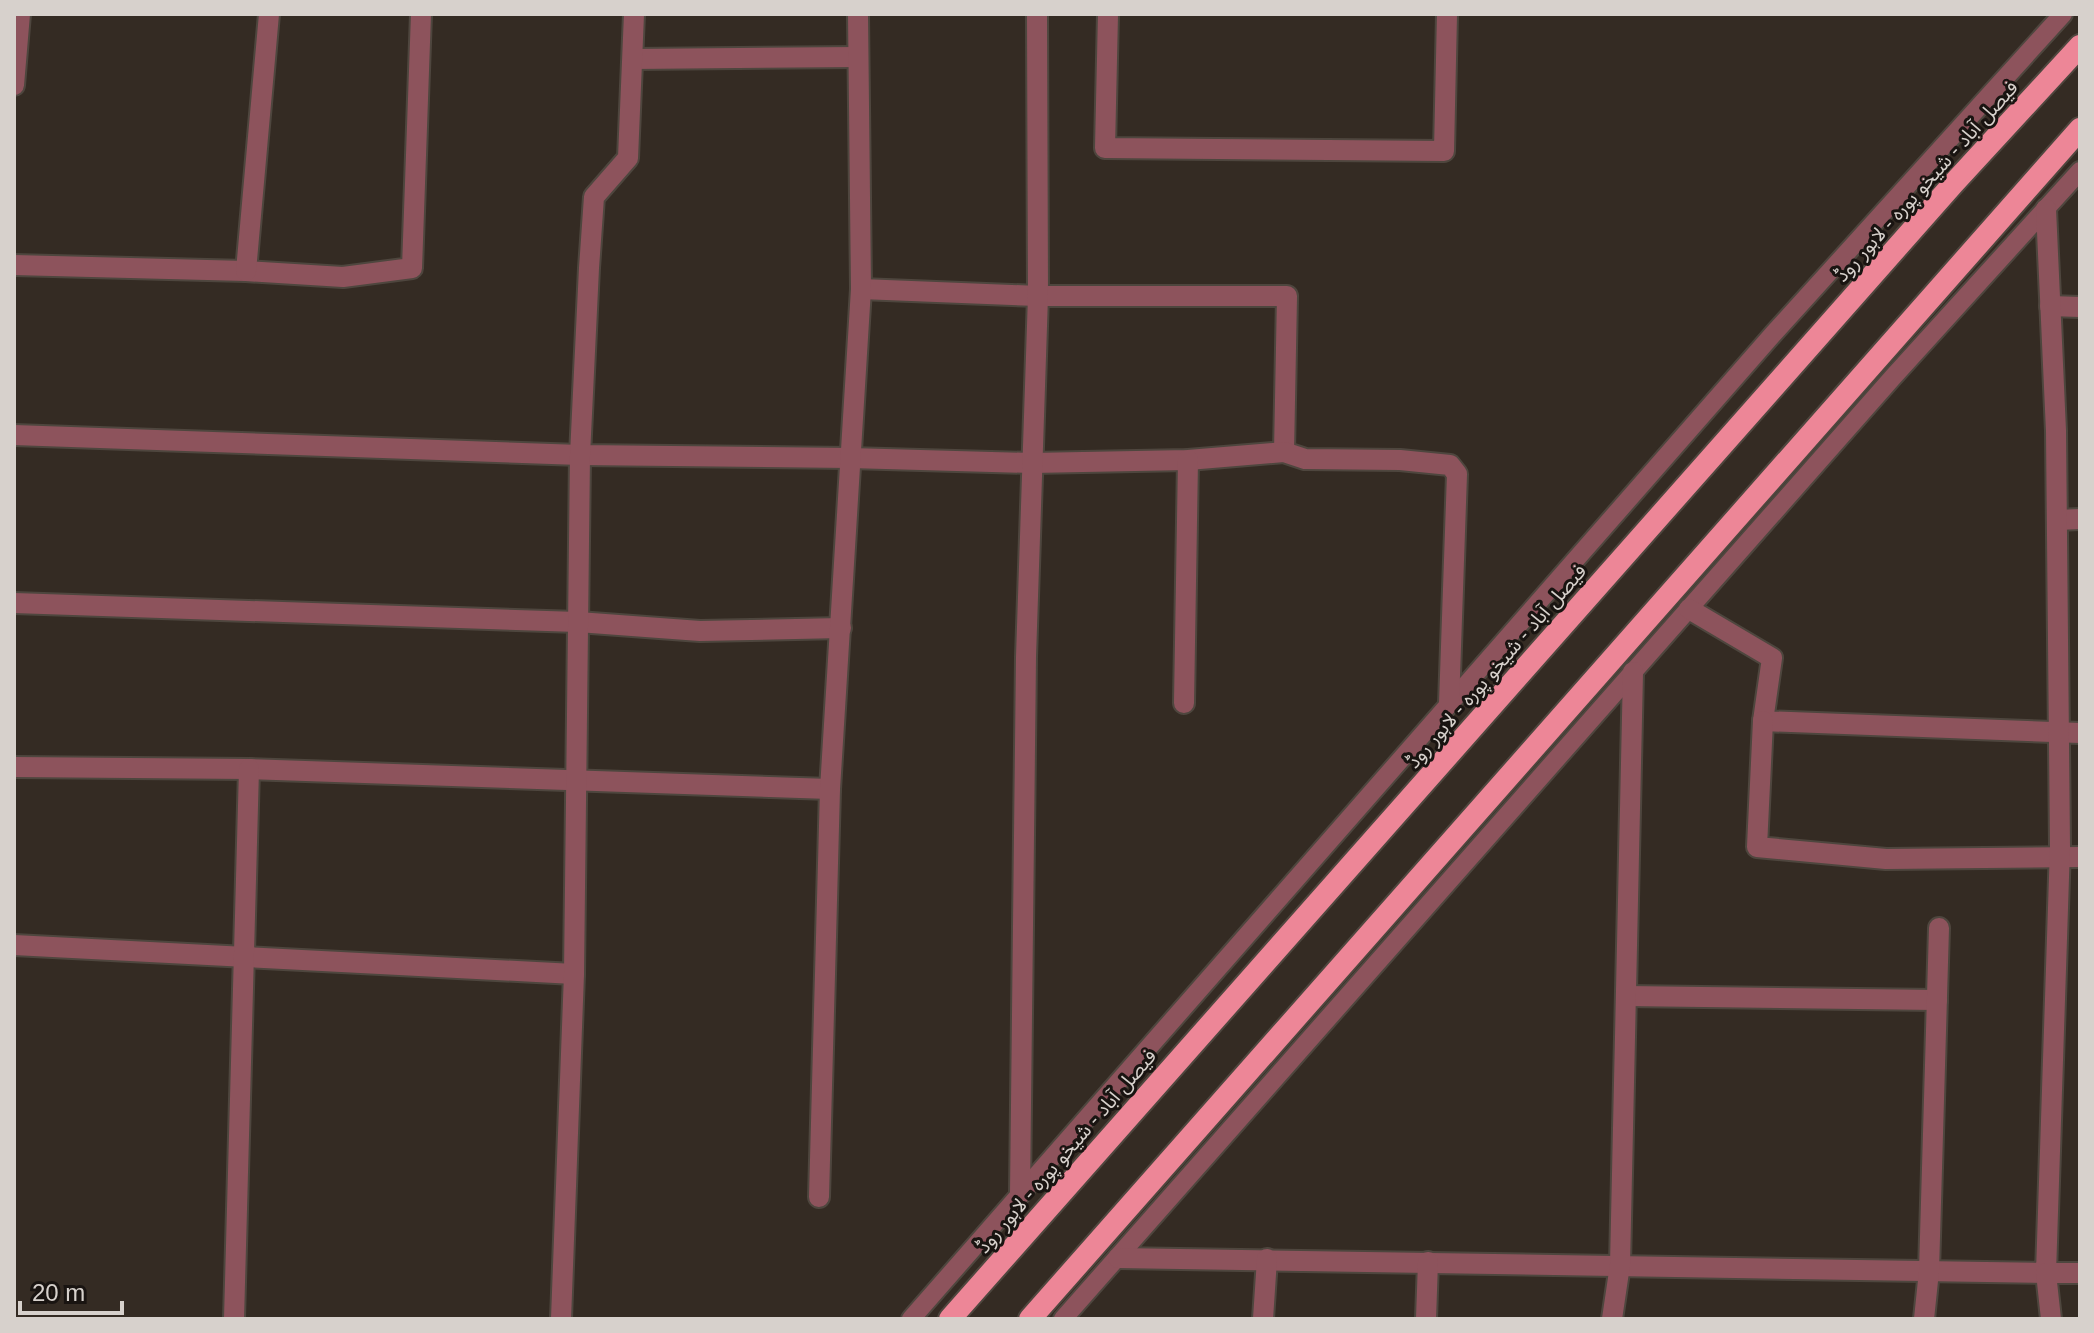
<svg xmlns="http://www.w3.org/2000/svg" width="2094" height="1333" viewBox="0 0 2094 1333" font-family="Helvetica,'Noto Sans Arabic',sans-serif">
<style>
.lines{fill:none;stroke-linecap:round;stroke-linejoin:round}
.service-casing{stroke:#4e463e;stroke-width:22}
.minor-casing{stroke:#4e463e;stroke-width:24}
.trunk-casing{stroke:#4e463e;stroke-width:26}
.service{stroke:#8d535c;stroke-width:18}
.minor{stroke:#8d535c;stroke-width:20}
.trunk{stroke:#ed8697;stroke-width:22}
.labels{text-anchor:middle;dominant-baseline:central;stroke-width:6;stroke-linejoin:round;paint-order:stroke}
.street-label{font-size:20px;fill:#d7d1cc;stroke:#191411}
</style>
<rect width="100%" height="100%" fill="#342b23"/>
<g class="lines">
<g class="service-casing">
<g id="service">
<path d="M911,1319l863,-986 289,-319"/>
<path d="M1063,1319l830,-942 187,-206"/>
</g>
</g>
<g class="minor-casing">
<g id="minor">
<path d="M1108,14l-3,134 339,3 3,-137"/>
<path d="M633,59l225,-2"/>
<path d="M14,85l6,-71"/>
<path d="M14,265l232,6 97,6 69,-9 9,-254"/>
<path d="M246,271l23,-257"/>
<path d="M861,289l177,7h249l-3,156"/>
<path d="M2050,306l30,1"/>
<path d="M14,435l566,20 270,3 181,5 157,-3 96,-8 21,7 95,1 50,5 7,9 -8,230"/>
<path d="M2057,520l23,-1"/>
<path d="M14,603l564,19 122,9 141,-3"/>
<path d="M1689,609l83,49 -9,63 317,12"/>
<path d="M1184,703l4,-243"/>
<path d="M1763,721l-6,126 129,12 194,-2"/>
<path d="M14,767l235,2 581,20"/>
<path d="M14,945l560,29"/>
<path d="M1626,996l311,4"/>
<path d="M1020,1194l6,-537 12,-361 -1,-282"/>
<path d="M819,1197l11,-408 31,-500 -3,-275"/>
<path d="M1118,1258l928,15 14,-426 -4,-416 -10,-222"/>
<path d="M234,1319l15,-550"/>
<path d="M561,1319l13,-345 6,-519 9,-187 5,-71 34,-39 6,-144"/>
<path d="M1263,1319l4,-60"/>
<path d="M1426,1319l2,-57"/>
<path d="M1612,1319l8,-54 13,-593"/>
<path d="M1924,1319l5,-48 10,-343"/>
<path d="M2051,1319l-5,-46h34"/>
</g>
</g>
<g class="trunk-casing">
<g id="trunk">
<path d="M950,1319l1003,-1135 127,-138"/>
<path d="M1030,1319l1050,-1190"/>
</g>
</g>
<use href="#service" class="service"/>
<use href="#minor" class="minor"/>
<use href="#trunk" class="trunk"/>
</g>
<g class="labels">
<g class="street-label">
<text transform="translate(1926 181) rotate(-48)">فیصل آباد - شیخو پورہ - لاہور روڈ</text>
<text transform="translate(1496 666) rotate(-49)">فیصل آباد - شیخو پورہ - لاہور روڈ</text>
<text transform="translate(1066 1151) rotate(-49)">فیصل آباد - شیخو پورہ - لاہور روڈ</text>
</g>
</g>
<rect width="2094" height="1333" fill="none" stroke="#d7d1cc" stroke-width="32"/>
<path d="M20 1301v12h102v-12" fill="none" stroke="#d7d1cc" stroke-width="4"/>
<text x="32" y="1301" font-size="24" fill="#d7d1cc" stroke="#191411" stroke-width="6" paint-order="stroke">20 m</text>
</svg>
